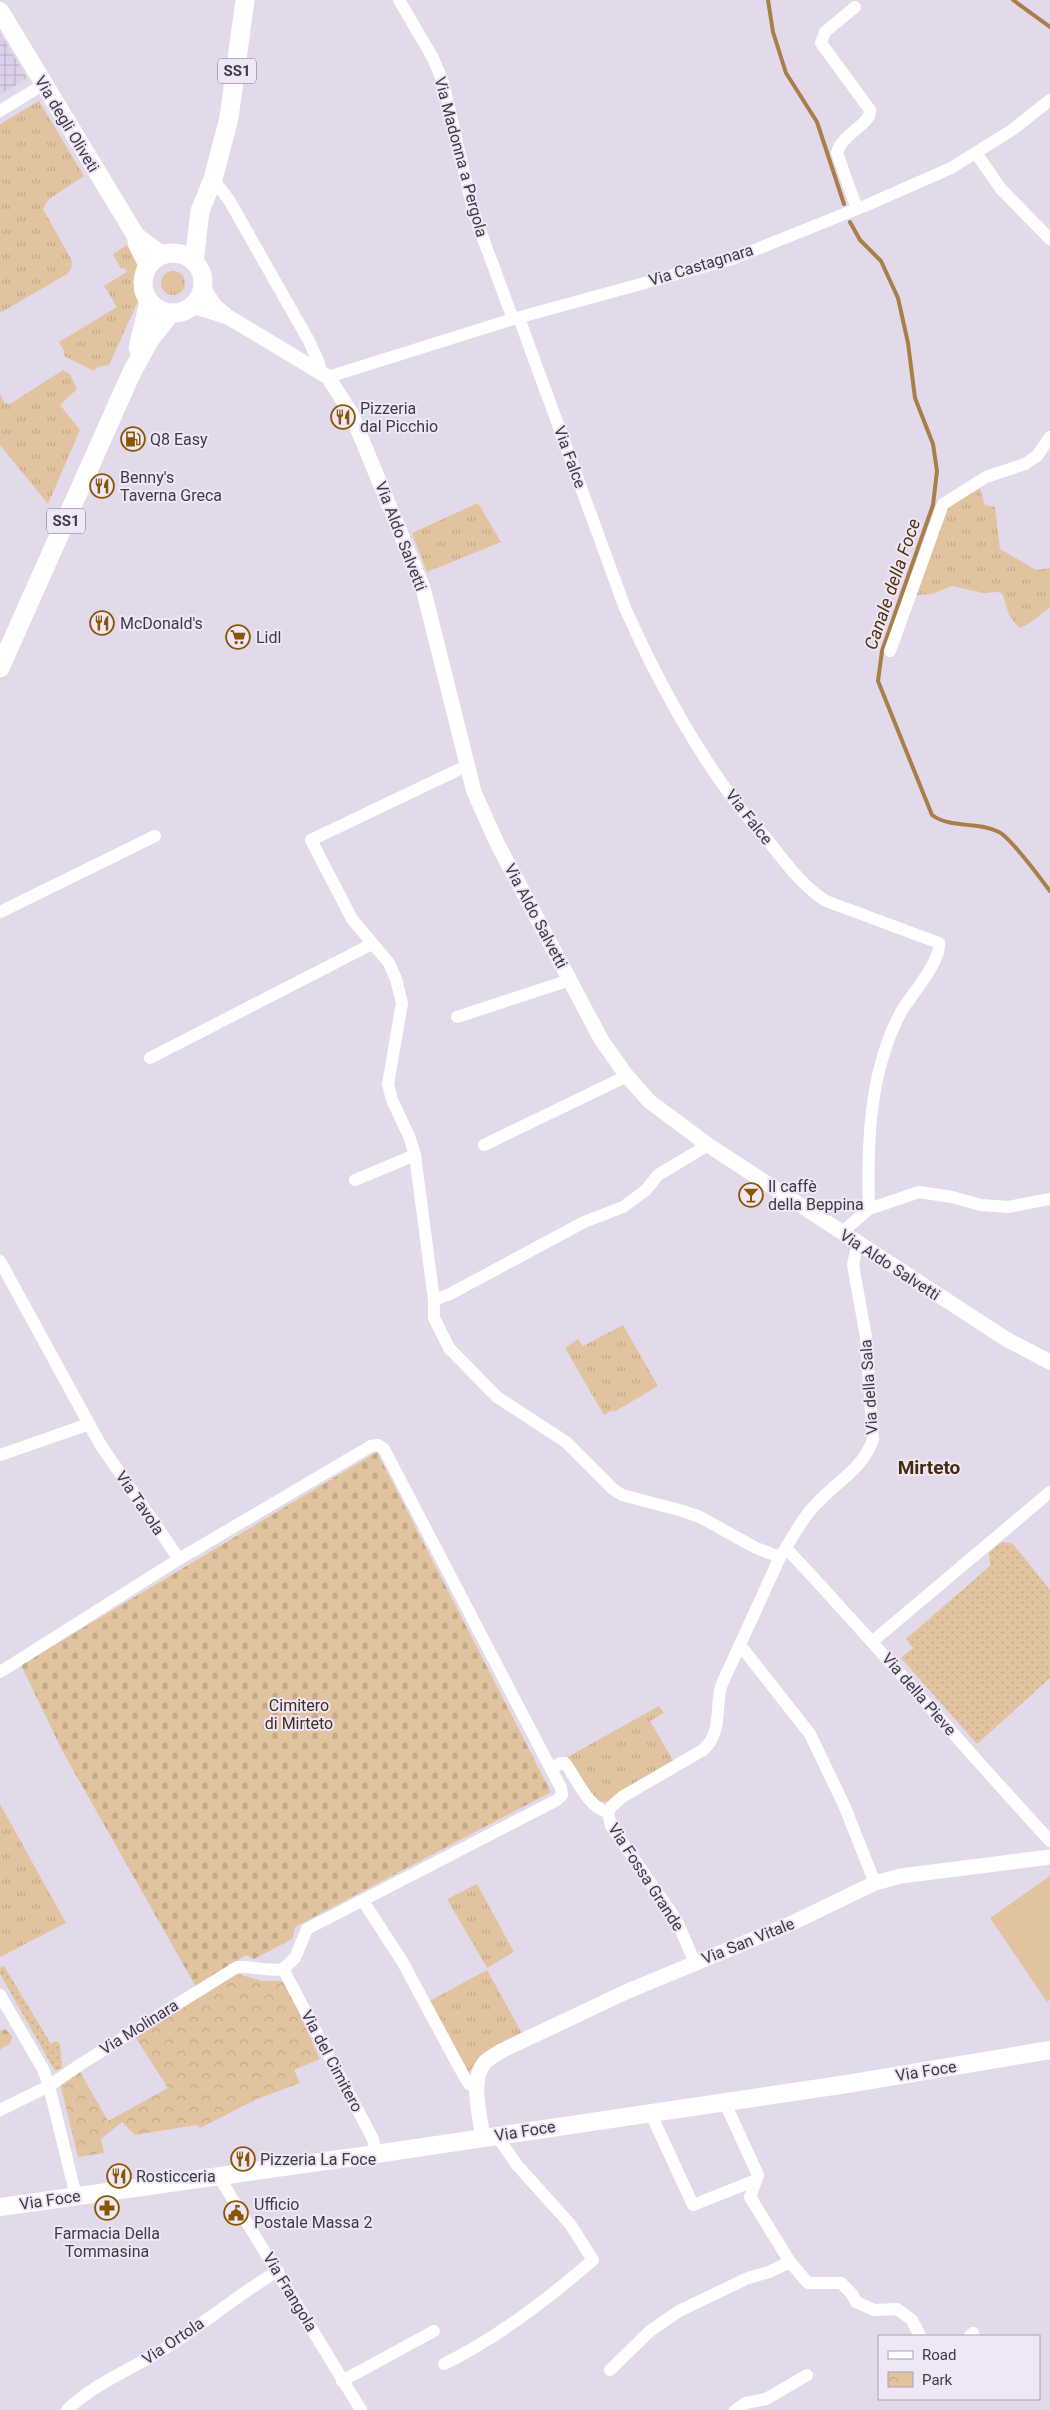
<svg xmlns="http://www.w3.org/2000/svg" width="1050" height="2410" viewBox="0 0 1050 2410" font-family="Roboto,sans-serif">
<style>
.industrial{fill:url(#industrial-grid)}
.grass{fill:url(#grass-tufts)}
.forest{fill:url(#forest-firs)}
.cemetery{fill:url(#cemetery-stones)}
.park{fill:url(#park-crowns)}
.garden{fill:url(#garden-dots)}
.pitch{fill:#e2c39f}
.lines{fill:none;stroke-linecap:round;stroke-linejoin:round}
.stream{stroke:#a97e48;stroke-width:4}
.minor{stroke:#fff;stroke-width:12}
.tertiary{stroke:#fff;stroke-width:15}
.secondary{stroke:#fff;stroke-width:18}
.primary{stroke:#fff;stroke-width:19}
.labels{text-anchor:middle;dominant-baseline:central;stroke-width:4;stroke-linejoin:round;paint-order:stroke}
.shield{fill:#efe7f8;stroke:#726e78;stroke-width:1}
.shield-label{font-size:15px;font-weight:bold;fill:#3d3a41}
.street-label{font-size:16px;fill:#3d3a41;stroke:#efe7f8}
.poi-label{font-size:16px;fill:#3d3a41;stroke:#efe7f8;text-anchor:start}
.park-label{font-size:16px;fill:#402d14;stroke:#efe7f8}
.water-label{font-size:18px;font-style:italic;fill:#533407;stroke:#efe7f8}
.quarter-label{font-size:19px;font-weight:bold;fill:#452c09;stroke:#efe7f8}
</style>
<defs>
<pattern id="industrial-grid" width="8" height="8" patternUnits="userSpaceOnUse" patternTransform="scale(1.25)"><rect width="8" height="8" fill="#dbd0e8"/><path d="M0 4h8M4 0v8" fill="none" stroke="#bdb3c8"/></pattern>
<pattern id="grass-tufts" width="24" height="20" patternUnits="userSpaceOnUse" patternTransform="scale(1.25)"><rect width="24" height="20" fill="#e2c39f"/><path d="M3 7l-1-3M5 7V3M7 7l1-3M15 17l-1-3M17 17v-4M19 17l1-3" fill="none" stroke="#c3a88a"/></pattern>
<pattern id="forest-firs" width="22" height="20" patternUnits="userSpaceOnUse" patternTransform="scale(1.25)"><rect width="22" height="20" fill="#e2c39f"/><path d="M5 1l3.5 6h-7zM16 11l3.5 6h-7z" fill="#c3a88a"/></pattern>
<pattern id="cemetery-stones" width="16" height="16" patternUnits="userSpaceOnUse" patternTransform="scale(1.25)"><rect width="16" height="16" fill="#e2c39f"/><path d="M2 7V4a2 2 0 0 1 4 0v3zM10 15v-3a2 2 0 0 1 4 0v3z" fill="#c3a88a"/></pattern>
<pattern id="park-crowns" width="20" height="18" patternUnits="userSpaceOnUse" patternTransform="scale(1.25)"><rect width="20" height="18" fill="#e2c39f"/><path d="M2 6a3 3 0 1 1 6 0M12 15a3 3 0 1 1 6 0" fill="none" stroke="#c3a88a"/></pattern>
<pattern id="garden-dots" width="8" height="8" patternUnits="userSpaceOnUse" patternTransform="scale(1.25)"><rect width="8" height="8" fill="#e2c39f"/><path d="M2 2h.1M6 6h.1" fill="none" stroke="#c3a88a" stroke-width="1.8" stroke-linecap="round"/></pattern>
</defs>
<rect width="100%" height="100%" fill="#e2daeb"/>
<path class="industrial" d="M0,33l27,45 -27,17z"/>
<g class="grass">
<path d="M39,101l45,75 -35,23 -6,10 29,52 -1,8 -4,5 -67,39v-189z"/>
<path d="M127,245l11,18 -3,25 4,11 -30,66 -12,2 -3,4 -30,-15v-5l-5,-9 58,-35 -13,-21 23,-14 -3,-4 -3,1 -8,-15z"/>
<circle cx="173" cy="283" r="12"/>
<path d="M63,370l7,4 7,15 -17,16 20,25 -32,74 -48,-59v-51l5,9 5,1z"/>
<path d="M979,486l6,19 10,2 5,42 36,21 14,-2v40c-11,6 -19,17 -31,20l-10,-13 -6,-20 -3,-3 -17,1 -31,-7 -20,8 -15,1 31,-89z"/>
<path d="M478,503l23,39 -74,30 -15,-39z"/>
<path d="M623,1325l35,61 -44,26 -1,-2 -9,5 -39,-67 13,-9 5,7z"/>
<path d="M659,1706l5,7 -14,8 25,43 -65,37 -12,1 -32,-44z"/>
<path d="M0,1804l66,119 -66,34z"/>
<path d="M477,1884l37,68 -27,16 -40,-69z"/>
<path d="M487,1970l36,65c-20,10 -44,17 -54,39l-41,-72z"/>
</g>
<path class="forest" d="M5,2029l7,7c-1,11 -6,8 -12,14v-19z"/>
<path class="cemetery" d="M377,1452l174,340 -256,135 -3,12 -38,20 -8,-4 -50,32 -133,-235 -42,-87z"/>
<path class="park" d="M235,1973l27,8h23l35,78 -26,11 6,13 -43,16 -57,29 -4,-3 -61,10 -13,-13 -21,17 3,14 -26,4 -18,-74 19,-13 29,51 60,-33 -34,-53z"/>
<g class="garden">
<path d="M1007,1542l6,2 37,46v88l-73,66 -76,-86 12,-10 -7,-9 84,-73 -1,-13 11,-10z"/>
<path d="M4,1966l47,78 5,-3 4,3 2,24 -7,3 -55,-97v-6z"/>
</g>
<path class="pitch" d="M1050,1876v124l-3,2 -57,-84z"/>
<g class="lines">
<g class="stream">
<path d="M768,0l5,32 13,41 31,49 27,82"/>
<path d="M1013,0l37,27"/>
<path d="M850,222l10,18 21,21 17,37 10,45 7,55 18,46 4,27 -4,34 -51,146 -4,30 54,134c19,14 46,6 67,17 13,7 41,46 51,59"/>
</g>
<g class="minor">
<path d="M399,0l34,58 10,24 31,132 39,105"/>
<path d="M855,7l-30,25 -4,11 49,67c2,14 -29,24 -33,43l20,56"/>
<path d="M0,111l44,-27"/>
<path d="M976,153l25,36 49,50"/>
<path d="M213,179l16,21 80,141 10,22 2,10"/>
<path d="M519,318l106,290c30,67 65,133 109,192 10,14 21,26 32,38 19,24 35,47 60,63l113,42c2,19 -28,52 -38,69 -32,60 -34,131 -32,197l-28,24"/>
<path d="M328,377l185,-58 219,-60 135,-54 84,-37 61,-38 38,-30"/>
<path d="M890,651l53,-147 43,-27 39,-13 12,-8 13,-19"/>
<path d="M466,766l-155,74 41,79 37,44 7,16 6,24 -14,81 4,16 17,36 6,19 19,145v18l15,30 48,49 69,45 47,47 9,6 61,16 17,6 56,31 24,9 -53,116c-3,6 -6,12 -7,18 -4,22 1,43 -17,59l-81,47 -10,9 -4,6"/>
<path d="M0,912l155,-76"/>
<path d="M457,1017l113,-37"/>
<path d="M150,1058l222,-114"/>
<path d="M484,1145l143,-69"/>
<path d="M355,1180l60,-25"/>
<path d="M869,1209l50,-17 33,5 29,8 27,2 42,-8"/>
<path d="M0,1261l100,183 79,115"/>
<path d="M434,1300l16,-6 134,-72 39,-15 23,-17 12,-15 50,-30"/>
<path d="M0,1455l89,-31"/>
<path d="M786,1548c90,96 175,196 264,293"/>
<path d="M782,1554c9,-14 17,-30 28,-43 20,-26 53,-40 63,-72l-7,-102 -13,-72 3,-14 4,-5"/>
<path d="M873,1641l177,-149"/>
<path d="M740,1645l70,89 34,71 31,78"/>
<path d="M0,1672l179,-113 192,-113 7,-1 6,4 167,320 10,19 1,7 -5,5 -250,129 -12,29 -12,11"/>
<path d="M551,1769l10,-6h4c12,16 23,45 43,49l3,14 66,95 18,42"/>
<path d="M363,1901l39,60 63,117 4,6 8,4"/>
<path d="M283,1969l90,170 3,15"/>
<path d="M0,1995l43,74 6,17 27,110"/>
<path d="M724,2101l34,74 -8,22 40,65 18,21h33l11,11 4,8 18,8 23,-1 15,11 8,16"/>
<path d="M0,2110l49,-24 32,-22 156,-97c16,-1 30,5 46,2"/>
<path d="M650,2112l43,93 63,-25"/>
<path d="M218,2175l143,235"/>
<path d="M970,2336l3,-3"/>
<path d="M444,2364c52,-25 105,-66 149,-104l-23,-36 -53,-59 -20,-29"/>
<path d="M610,2370l40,-39 29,-20 69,-33 21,-6 21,-10"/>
<path d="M342,2381l92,-50"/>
<path d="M67,2410c28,-27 65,-41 97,-61 39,-24 74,-55 114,-78"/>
<path d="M735,2410l11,-7 20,-4 41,-24"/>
</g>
<g class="tertiary">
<path d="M203,288l12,18 10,8"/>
<path d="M193,306l35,11 100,60 23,36 72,175 51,204 23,51 105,198 25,35 22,25 59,44 298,194 44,23"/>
<path d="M483,2138c-3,-22 -14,-60 3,-77 5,-4 12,-8 17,-11l125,-59 160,-66 87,-42 26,-7 149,-19"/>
</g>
<g class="secondary">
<path d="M0,11l136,225 1,8 11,22"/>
<path d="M136,236l26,19"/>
<path d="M0,2207l376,-53 471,-70 203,-34"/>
</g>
<g class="primary">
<circle cx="173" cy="283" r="30"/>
<path d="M194,262l6,-51 13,-32 16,-61 16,-118"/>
<path d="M138,348l11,-46"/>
<path d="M0,668l131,-294 19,-35 20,-25"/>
</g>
</g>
<defs>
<g id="restaurant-ring" transform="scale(1.25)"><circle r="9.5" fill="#efe7f8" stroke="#895700" stroke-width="1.5"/><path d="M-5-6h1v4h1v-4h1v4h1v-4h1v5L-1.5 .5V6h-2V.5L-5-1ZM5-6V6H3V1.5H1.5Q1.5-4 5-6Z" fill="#895700"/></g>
<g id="fuel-ring" transform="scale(1.25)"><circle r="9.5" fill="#efe7f8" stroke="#895700" stroke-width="1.5"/><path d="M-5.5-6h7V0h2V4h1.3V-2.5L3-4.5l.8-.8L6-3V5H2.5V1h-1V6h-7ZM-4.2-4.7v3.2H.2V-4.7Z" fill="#895700"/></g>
<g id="supermarket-ring" transform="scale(1.25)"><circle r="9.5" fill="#efe7f8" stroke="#895700" stroke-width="1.5"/><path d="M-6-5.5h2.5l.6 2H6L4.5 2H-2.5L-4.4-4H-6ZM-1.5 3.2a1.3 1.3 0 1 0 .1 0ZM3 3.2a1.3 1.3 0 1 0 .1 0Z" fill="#895700"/></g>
<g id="bar-ring" transform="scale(1.25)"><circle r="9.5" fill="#efe7f8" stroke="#895700" stroke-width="1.5"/><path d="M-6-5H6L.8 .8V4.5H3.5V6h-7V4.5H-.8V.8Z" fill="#895700"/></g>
<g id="pharmacy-ring" transform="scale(1.25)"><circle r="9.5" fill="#efe7f8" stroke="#895700" stroke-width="1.5"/><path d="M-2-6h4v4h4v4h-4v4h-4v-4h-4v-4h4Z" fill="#895700"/></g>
<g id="civic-ring" transform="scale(1.25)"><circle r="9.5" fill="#efe7f8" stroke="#895700" stroke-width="1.5"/><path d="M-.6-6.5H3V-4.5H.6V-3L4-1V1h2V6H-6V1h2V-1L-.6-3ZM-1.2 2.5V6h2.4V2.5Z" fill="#895700"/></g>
</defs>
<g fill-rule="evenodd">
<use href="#restaurant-ring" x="343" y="417"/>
<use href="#fuel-ring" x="133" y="439"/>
<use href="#restaurant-ring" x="102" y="486"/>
<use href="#restaurant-ring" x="102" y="623"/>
<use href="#supermarket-ring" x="238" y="637"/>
<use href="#bar-ring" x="751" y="1195"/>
<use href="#restaurant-ring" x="243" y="2159"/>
<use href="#restaurant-ring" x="119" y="2176"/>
<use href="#pharmacy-ring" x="107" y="2208"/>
<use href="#civic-ring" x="236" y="2213"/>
</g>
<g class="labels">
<g class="shield">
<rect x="218" y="58.5" width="38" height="25" rx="4"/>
<rect x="47" y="508.5" width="38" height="25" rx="4"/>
</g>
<g class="shield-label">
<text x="237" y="71">SS1</text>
<text x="66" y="521">SS1</text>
</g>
<g class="street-label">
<text transform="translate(67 124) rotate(59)">Via degli Oliveti</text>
<text transform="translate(461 157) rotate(75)">Via Madonna a Pergola</text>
<text transform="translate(701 265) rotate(-17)">Via Castagnara</text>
<text transform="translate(570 457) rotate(70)">Via Falce</text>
<text transform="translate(401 536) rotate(69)">Via Aldo Salvetti</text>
<text transform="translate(749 817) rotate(52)">Via Falce</text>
<text transform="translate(536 916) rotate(62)">Via Aldo Salvetti</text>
<text transform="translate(890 1265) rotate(33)">Via Aldo Salvetti</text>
<text transform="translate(869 1387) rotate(-94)">Via della Sala</text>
<text transform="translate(140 1503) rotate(56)">Via Tavola</text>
<text transform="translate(919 1694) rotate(49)">Via della Pieve</text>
<text transform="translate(646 1877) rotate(57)">Via Fossa Grande</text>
<text transform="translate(748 1941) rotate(-22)">Via San Vitale</text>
<text transform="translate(139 2027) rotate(-32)">Via Molinara</text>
<text transform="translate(332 2061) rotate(62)">Via del Cimitero</text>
<text transform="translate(926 2071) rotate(-9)">Via Foce</text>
<text transform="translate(525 2131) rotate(-9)">Via Foce</text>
<text transform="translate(50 2200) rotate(-8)">Via Foce</text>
<text transform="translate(290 2292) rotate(59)">Via Frangola</text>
<text transform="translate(173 2341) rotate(-34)">Via Ortola</text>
</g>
<g class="poi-label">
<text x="360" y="408">Pizzeria<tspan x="360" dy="18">dal Picchio</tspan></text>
<text x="150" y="439">Q8 Easy</text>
<text x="120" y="477">Benny's<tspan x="120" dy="18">Taverna Greca</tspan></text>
<text x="120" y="623">McDonald's</text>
<text x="256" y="637">Lidl</text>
<text x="768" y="1186">Il caffè<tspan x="768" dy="18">della Beppina</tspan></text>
<text x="260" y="2159">Pizzeria La Foce</text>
<text x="136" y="2176">Rosticceria</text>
<text x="254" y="2204">Ufficio<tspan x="254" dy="18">Postale Massa 2</tspan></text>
<text x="107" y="2233" text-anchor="middle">Farmacia Della<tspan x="107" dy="18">Tommasina</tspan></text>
</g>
<g class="park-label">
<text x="299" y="1705">Cimitero<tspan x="299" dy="18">di Mirteto</tspan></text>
</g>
<g class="water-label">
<text transform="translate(892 584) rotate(-71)">Canale della Foce</text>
</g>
<g class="quarter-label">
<text x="929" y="1467">Mirteto</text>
</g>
</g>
<rect x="878" y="2335" width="162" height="65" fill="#efe7f8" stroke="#a8a2af"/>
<rect x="888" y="2351" width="25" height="8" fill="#ffffff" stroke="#a8a2af"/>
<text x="922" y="2360" font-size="15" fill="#3d3a41">Road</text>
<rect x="888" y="2372" width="25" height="15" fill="url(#park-crowns)" stroke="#a8a2af"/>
<text x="922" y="2385" font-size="15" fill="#3d3a41">Park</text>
</svg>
